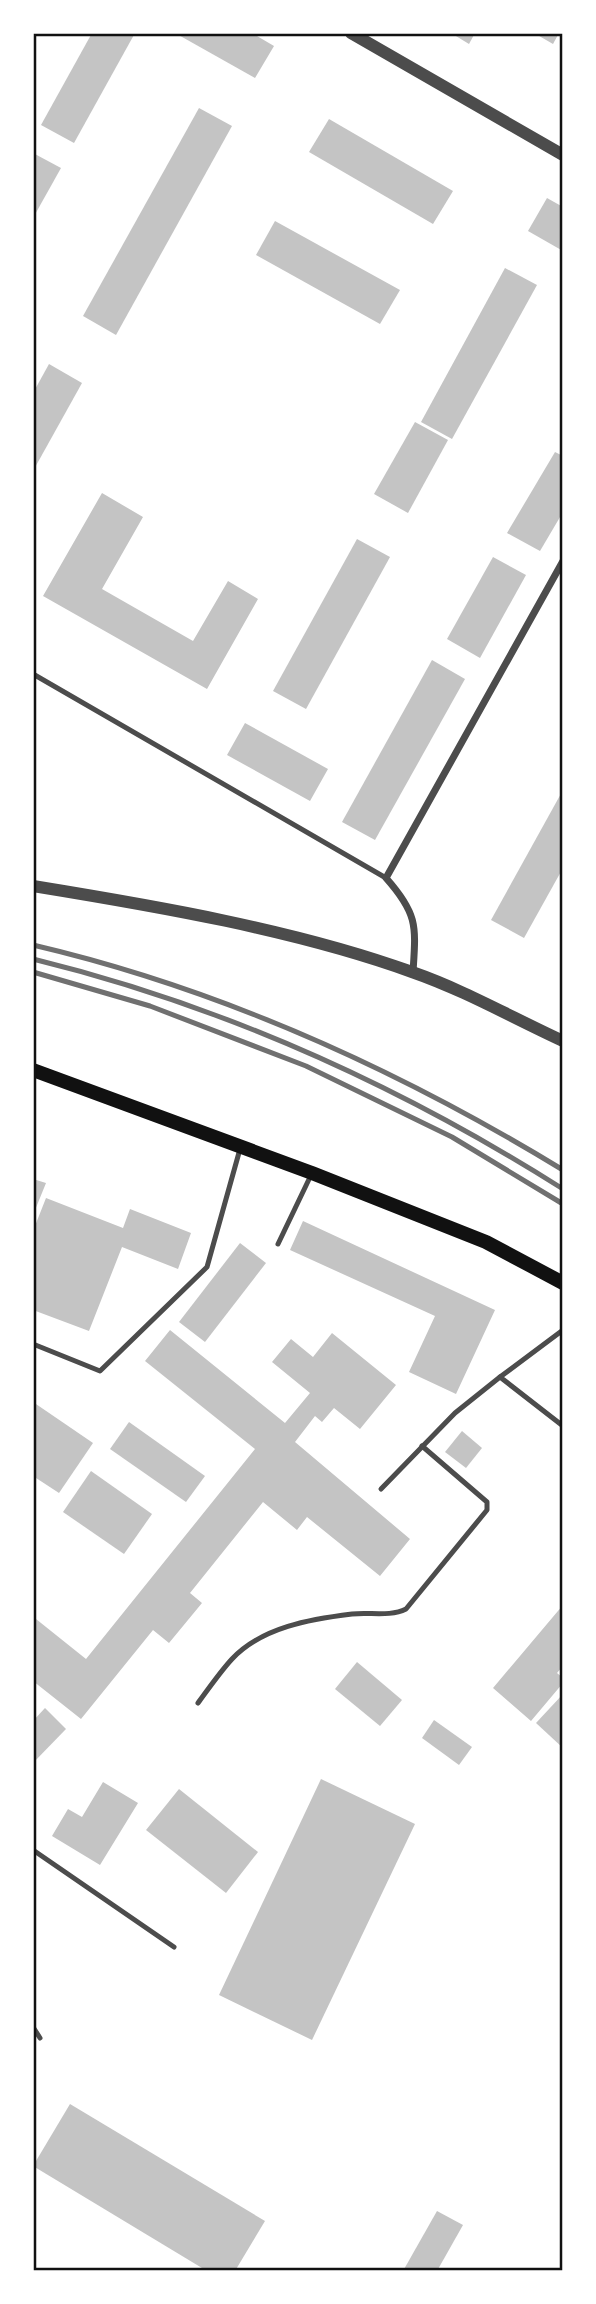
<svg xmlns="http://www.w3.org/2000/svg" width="596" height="2304" viewBox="0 0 596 2304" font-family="Mulish,sans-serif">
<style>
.building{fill:#c4c4c4}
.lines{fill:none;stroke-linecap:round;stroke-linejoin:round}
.service{stroke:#4c4c4c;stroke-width:5}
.minor{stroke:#4c4c4c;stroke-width:7}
.tertiary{stroke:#4c4c4c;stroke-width:12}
.secondary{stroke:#111;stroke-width:14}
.rail{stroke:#707070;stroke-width:5}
.neatline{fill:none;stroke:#111;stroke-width:2.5}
</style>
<rect width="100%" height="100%" fill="#fff"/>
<g class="building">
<path d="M92,33h43l-61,110 -33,-18z"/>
<path d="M175,33h77l22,13 -19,32z"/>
<path d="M451,33h24l-6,11z"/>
<path d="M534,33h25l-6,11z"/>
<path d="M199,108l33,18 -116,209 -33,-19z"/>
<path d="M329,119l124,72 -20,33 -124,-72z"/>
<path d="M33,153l28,15 -28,50z"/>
<path d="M547,198l16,9v44l-35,-20z"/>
<path d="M275,221l125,69 -20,34 -124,-69z"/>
<path d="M505,268l32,17 -85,154 -31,-17z"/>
<path d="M49,364l33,19 -49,88v-78z"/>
<path d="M415,422l33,18 -40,73 -34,-19z"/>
<path d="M555,452l8,4v56l-23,39 -33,-18z"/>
<path d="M102,493l41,24 -41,72 91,52 35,-60 30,18 -51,90 -164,-93z"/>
<path d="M357,539l33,18 -84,152 -33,-18z"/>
<path d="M493,557l33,18 -46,83 -33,-19z"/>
<path d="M432,660l33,19 -90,161 -33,-18z"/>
<path d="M245,723l83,46 -18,32 -83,-46z"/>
<path d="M563,790v78l-39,70 -33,-18z"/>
<path d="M33,1179l13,4 -13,32z"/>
<path d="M46,1198l77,30 7,-19 61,24 -13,36 -56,-22 -33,84 -56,-21v-79z"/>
<path d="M303,1221l192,89 -39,84 -47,-22 26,-56 -145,-66z"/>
<path d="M240,1243l26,20 -61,79 -26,-20z"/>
<path d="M170,1330l115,93 25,-30 -38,-31 19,-23 22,18 19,-24 64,52 -36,44 -26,-21 -12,14 -7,-6 -20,26 115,97 -30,37 -73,-59 -10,13 -34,-28 -73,91 12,10 -33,40 -16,-13 -72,89 -48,-38v-59l3,-3 50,40 169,-210 -110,-88z"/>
<path d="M33,1402l60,41 -34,50 -26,-17z"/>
<path d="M129,1422l76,54 -19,26 -76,-53z"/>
<path d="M462,1431l20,17 -16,20 -21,-16z"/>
<path d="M91,1471l61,43 -28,40 -61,-42z"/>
<path d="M563,1605v61l-6,7 6,5v5l-32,38 -38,-33z"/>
<path d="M357,1662l45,38 -22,26 -45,-37z"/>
<path d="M563,1694v54l-27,-25z"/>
<path d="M45,1708l21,21 -33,34v-42z"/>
<path d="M434,1720l38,27 -13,18 -37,-27z"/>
<path d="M321,1779l94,45 -103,216 -93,-45z"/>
<path d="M103,1782l35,21 -38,62 -48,-29 16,-27 14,8z"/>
<path d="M179,1789l79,63 -32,41 -80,-63z"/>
<path d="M70,2104l195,117 -30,50h-28l-174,-105z"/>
<path d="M437,2211l26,14 -26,46h-34z"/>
</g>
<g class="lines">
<g class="service">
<path d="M33,674l353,204"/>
<path d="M278,1244l34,-71"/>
<path d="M563,1330l-63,47 63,49"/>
<path d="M33,1344l67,27 107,-104 33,-118"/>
<path d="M381,1489l74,-76 45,-36"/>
<path d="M198,1703c11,-15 22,-31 34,-44 30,-32 79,-40 120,-45 18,-2 38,3 54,-5l81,-99v-8l-65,-56"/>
<path d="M33,1850l141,97"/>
<path d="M33,2027l7,11"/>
</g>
<path class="minor" d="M413,972c3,-46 5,-58 -27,-94l177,-317"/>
<g class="tertiary">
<path d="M351,33l212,122"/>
<path d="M33,886c123,20 263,44 379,86 52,18 101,46 151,69"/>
</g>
<path class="secondary" d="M33,1070l279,103 174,69 77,41"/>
<g class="rail">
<path d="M33,945c188,44 366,125 530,225"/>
<path d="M33,959c188,46 367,127 530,230"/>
<path d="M33,972l117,34 156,60 146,71 111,67"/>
</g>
</g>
<rect width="596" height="2304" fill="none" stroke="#ffffff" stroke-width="70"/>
<rect x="35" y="35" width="526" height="2234" class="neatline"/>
</svg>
